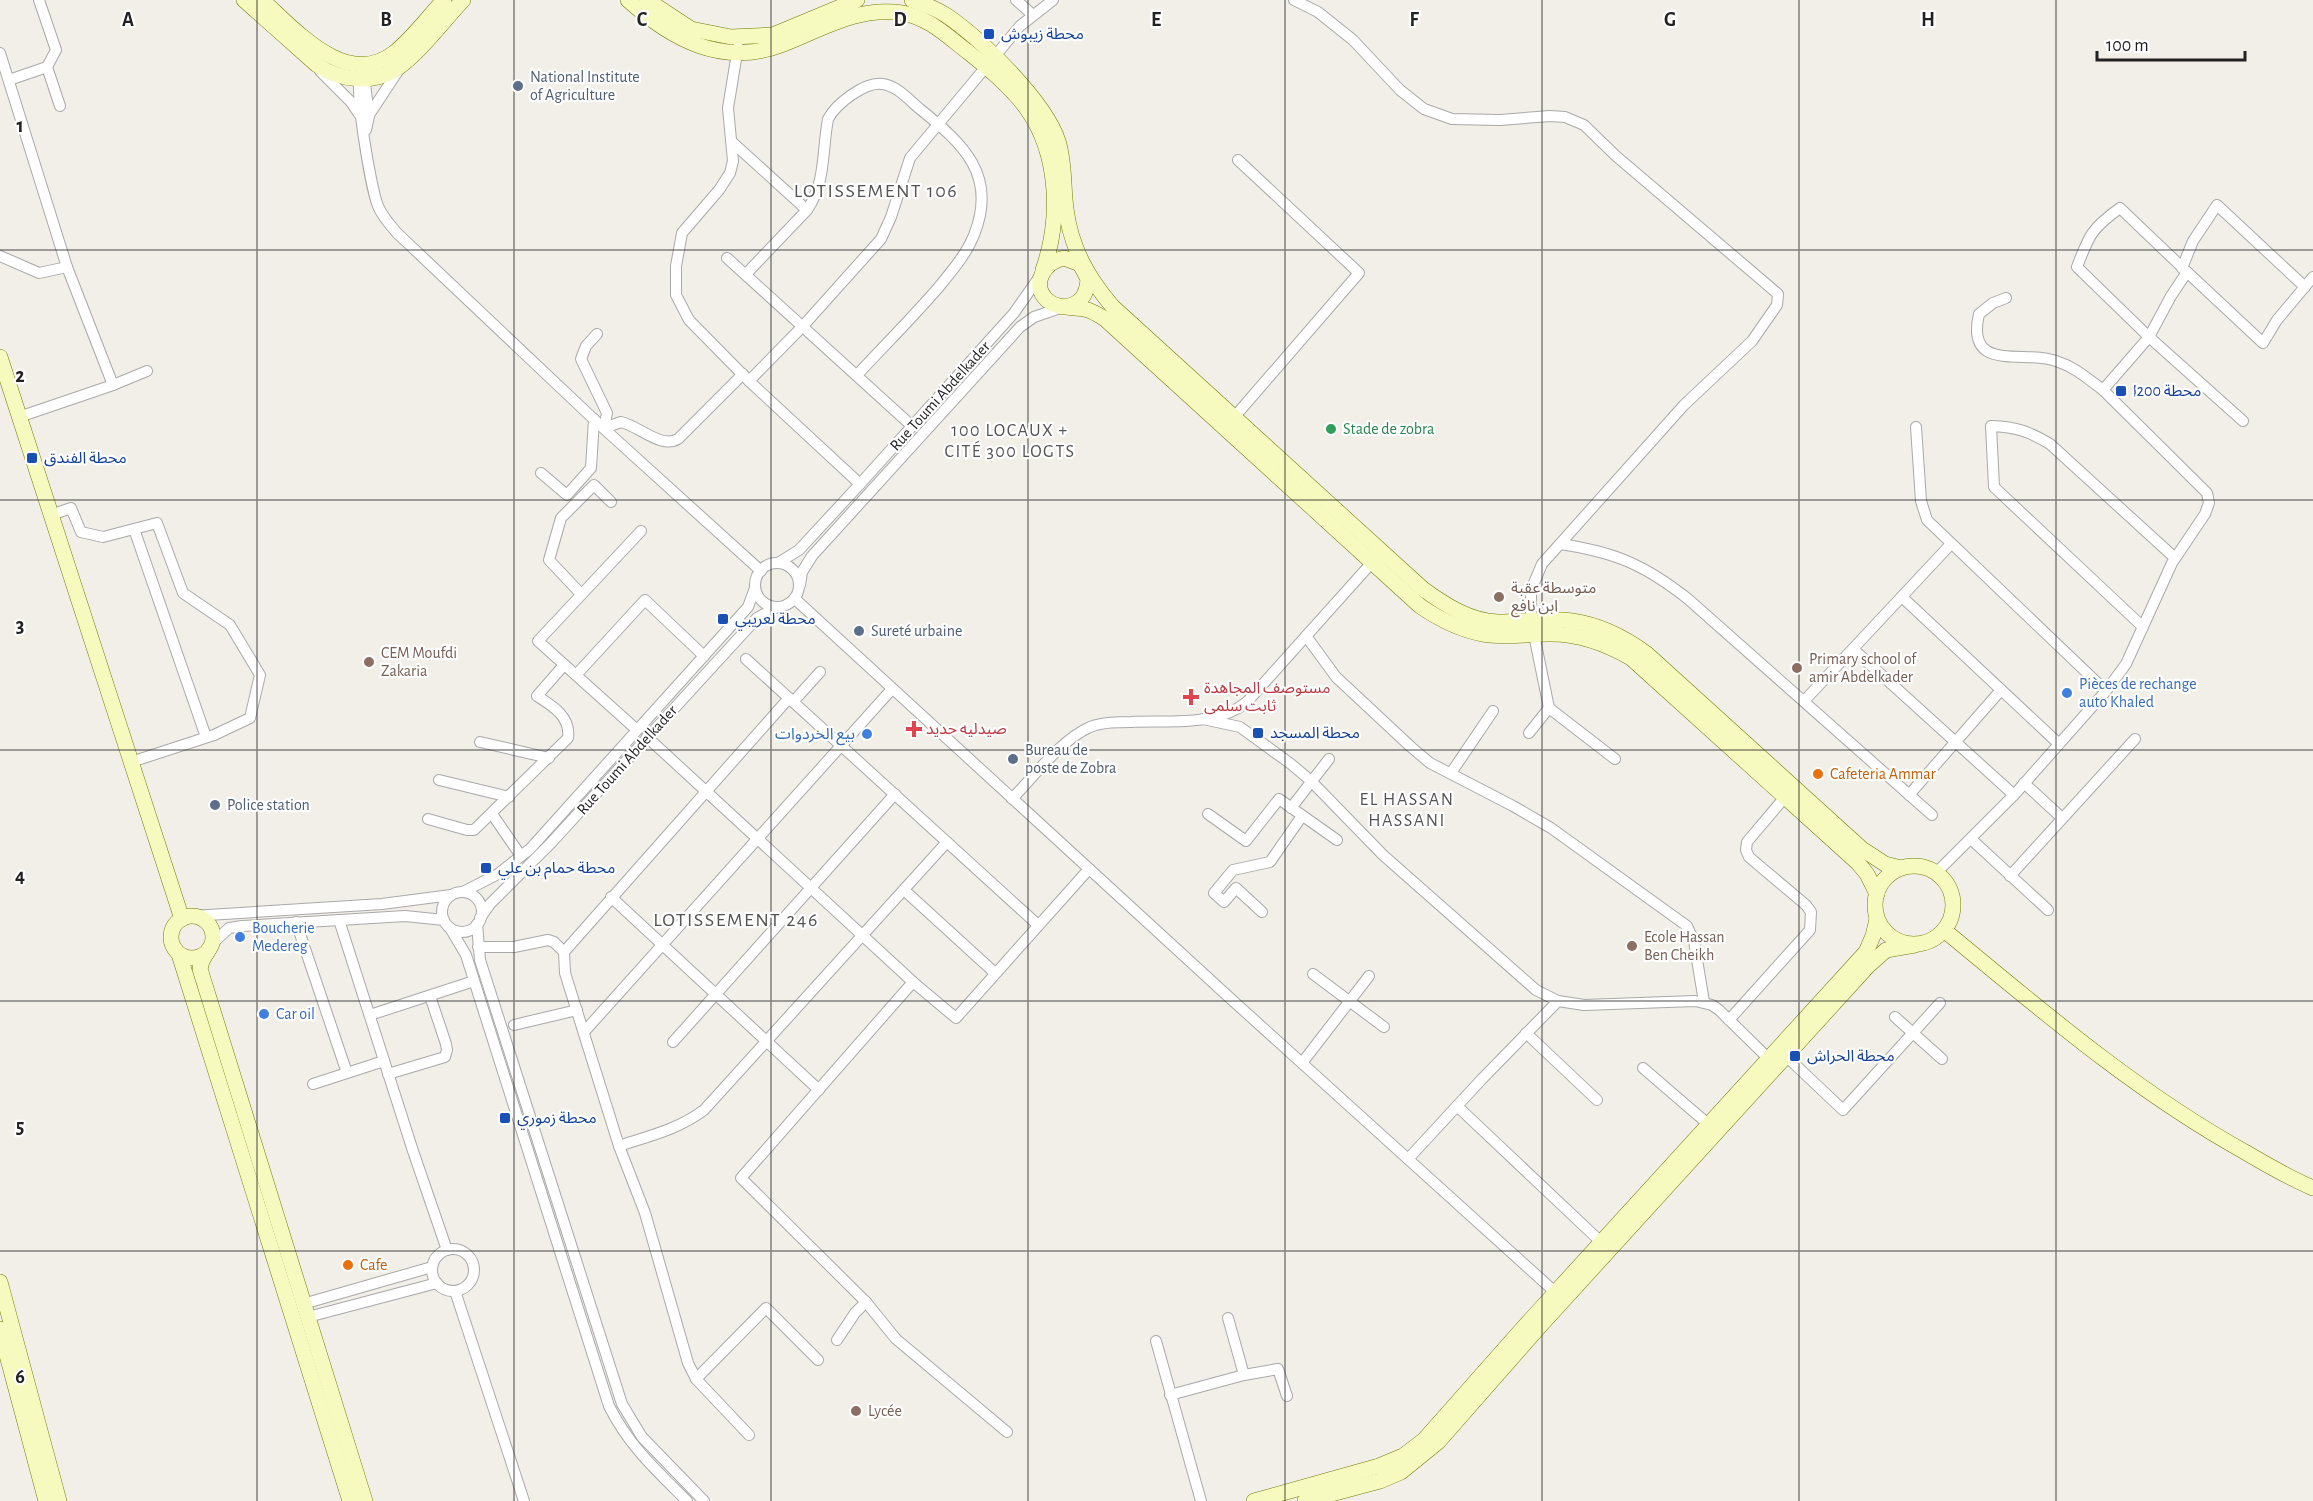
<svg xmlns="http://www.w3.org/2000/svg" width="2313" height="1501" viewBox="0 0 2313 1501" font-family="'Alegreya Sans','Noto Sans Arabic',sans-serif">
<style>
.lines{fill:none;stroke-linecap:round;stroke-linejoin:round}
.street-casing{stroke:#a9a9a9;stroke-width:12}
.secondary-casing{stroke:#707d05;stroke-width:16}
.street{stroke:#fff;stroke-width:10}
.secondary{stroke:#f7fabf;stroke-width:15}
.grid{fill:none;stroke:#222;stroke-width:1.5;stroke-opacity:0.55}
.transit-dot{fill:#1a4fb4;stroke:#fff;stroke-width:2}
.service-dot{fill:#5c6f8a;stroke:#fff;stroke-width:2}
.leisure-dot{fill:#2e9e5b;stroke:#fff;stroke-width:2}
.education-dot{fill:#8d6e63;stroke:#fff;stroke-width:2}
.shop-dot{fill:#3f7fe0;stroke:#fff;stroke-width:2}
.health-dot{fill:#e0444e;stroke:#fff;stroke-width:2}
.food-dot{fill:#e8710a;stroke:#fff;stroke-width:2}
.labels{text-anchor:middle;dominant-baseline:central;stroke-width:4.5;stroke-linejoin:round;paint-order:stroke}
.transit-label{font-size:16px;fill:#164399;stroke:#fff;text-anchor:start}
.service-label{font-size:16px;fill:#4e5e75;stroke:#fff;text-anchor:start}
.street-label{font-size:16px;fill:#222;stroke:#fff}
.leisure-label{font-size:16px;fill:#27864d;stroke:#fff;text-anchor:start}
.education-label{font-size:16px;fill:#785e54;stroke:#fff;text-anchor:start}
.shop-label{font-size:16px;fill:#366cbe;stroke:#fff;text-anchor:start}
.health-label{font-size:16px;fill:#be3a42;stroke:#fff;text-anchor:start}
.food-label{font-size:16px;fill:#c56008;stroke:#fff;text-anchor:start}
.neighbourhood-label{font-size:18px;letter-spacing:1.5px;fill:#555;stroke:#fff}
.quarter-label{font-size:20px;letter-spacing:1.5px;fill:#555;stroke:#fff}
.grid-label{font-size:20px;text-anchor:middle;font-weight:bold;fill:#222;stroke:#fff;stroke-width:4.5;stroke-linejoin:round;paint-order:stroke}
</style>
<rect width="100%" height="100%" fill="#f2efe9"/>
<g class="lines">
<g class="street-casing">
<g id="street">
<path d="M39,0l17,50 -9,17 13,39"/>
<path d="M1016,0l17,15"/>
<path d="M1294,0l24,12 35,28 47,50 24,19 28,10 48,1 50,-4 15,1 19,8 32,31 162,138 -1,11 -25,36 -68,64 -142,159 -11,26v30l18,88"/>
<path d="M738,47l-10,61 5,53 -3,12 -11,17 -37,43 -6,33v29l13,25 60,61 111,103"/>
<path d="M0,53l67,214 46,118"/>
<path d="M320,71l31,31 8,12"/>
<path d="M361,73c-8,12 10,116 17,133 4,10 12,19 19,27l204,193 160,145"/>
<path d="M364,75l5,41 -3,14"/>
<path d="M9,80l38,-13"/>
<path d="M369,115l29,-44"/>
<path d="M732,142l75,68"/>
<path d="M0,256l39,17 28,-6"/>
<path d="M727,258l185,168"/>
<path d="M2182,268l11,-27 24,-36 88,82"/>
<path d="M2187,272l-67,-64c-28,20 -31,27 -43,59l72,70 94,84"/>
<path d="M746,274l61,-64c19,-27 15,-59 21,-91 8,-15 37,-38 55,-35 14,2 26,16 37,25 43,35 78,66 54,126 -8,20 -23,37 -36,53 -26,30 -54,58 -81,87"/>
<path d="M2006,298l-13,5 -14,11c-14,60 46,35 77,47 19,6 32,18 47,29"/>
<path d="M597,334l-11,12 -5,13 26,54 -3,15 17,-6c18,4 40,27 57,17l65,-65"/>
<path d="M749,381l54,-55 78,-87 10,-22 19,-59 110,-132 33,-26"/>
<path d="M19,417l94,-32 34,-14"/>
<path d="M1230,422l129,-149 -121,-113"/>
<path d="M1916,427l5,74 6,19 179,171"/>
<path d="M541,473l26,22 24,-27 3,-49"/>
<path d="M51,515l20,-7 10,24 22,5 54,-14 26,70 47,32 30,50 -10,43 -36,17 -83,27"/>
<path d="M134,529l72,208"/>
<path d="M1560,544c55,8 85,21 128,55l244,216"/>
<circle cx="777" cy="585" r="22"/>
<path d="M778,563l21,-13 61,-66 154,-171 26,-37"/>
<path d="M800,585l2,-13 10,-16 208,-229 14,-10 29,-10"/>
<path d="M581,594l-32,-34 12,-42 33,-33 17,17"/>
<path d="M1902,597l157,147"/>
<path d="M795,599l436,400 324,293"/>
<path d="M2143,627l-149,-140 -3,-61c26,1 37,5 59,18l125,114"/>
<path d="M1306,636l30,41 75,70 19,16 83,43 38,22 136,98 7,15 10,61"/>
<path d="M1853,649l161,146"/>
<path d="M746,659l292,266"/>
<path d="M576,675l69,-75 59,56"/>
<path d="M1804,701l147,-157"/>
<path d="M793,702l27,-30"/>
<path d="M1203,719l37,8 51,37 20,17 72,74 153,135 22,11 26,4 111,-4 17,4 7,5 53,52"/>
<path d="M637,730l-99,-89 103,-110"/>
<path d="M1529,733l20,-25 66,51"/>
<path d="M647,737l266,245"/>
<path d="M480,742l69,16"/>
<path d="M1451,773l42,-62"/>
<path d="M439,780l70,17"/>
<path d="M2024,783l38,35"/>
<path d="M1909,795l92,-105"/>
<path d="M1012,799c22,-23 50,-60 78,-72 13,-5 28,-5 41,-5 38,-2 85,5 116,-20l129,-144"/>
<path d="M1291,808l38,-49"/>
<path d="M492,814l29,42"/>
<path d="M1208,814l38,27 33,-42 58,41"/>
<path d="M428,819l39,11h7l94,-92c3,-21 -15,-32 -31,-42l27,-31"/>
<path d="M1971,839l77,71"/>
<path d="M1936,873l78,-78 92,-104 20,-27 46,-101 33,-49 4,-11 -2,-10 -104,-103 46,-53 22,-41 16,-24 76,71 14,-23 36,-43"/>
<path d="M2010,876l125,-137"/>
<path d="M904,890l91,83"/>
<path d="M463,892l35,-18 32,-25 218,-242 7,-19"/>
<circle cx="462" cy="912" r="20"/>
<path d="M611,897l208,193"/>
<path d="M1262,912l-26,-24 -12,14 -10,-9 19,-23 37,-8 32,-46"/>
<path d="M192,916l190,-12 69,-9"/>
<path d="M480,918l10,-14 61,-61 206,-225 20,-11"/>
<path d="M339,920l74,231 34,99"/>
<path d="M296,922l51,151"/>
<path d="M477,924l3,36 142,444 20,33 62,64"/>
<path d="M450,928l16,27 143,451c20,40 47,64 78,95"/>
<path d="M212,944l17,-16 13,-2 163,-10 39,4"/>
<path d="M478,947h36l34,-7 6,2 10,10"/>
<path d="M1313,974l71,53"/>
<path d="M370,1015l104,-34"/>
<path d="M1895,1017l47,42"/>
<path d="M1729,1020l81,-90 1,-18 -5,-7 -57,-48 -3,-7 1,-8 38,-45"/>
<path d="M514,1025l63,-15"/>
<path d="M584,1032l308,-343"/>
<path d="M1526,1033l71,67"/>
<path d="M673,1042l222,-248"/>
<path d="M1786,1056l57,54 97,-107"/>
<path d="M1302,1063l67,-87"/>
<path d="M1643,1068l65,56"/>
<path d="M388,1074l57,-17 2,-7 -1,-6 -16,-48"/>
<path d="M313,1084l71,-23"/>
<path d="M1457,1106l144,136"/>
<path d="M619,1146c30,-10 60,-17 85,-36l243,-268"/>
<path d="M1408,1159l73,-79 77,-79"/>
<circle cx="453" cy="1270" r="21"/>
<path d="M455,1291l69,210"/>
<path d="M866,1302l30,37 111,93"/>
<path d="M303,1304l129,-37"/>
<path d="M308,1317l129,-34"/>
<path d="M1228,1318l16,57"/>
<path d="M837,1340l18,-27 11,-11 -125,-124 172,-196 43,36 133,-149"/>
<path d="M1156,1341l45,160"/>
<path d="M696,1379l70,-71 52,52"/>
<path d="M1170,1395l74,-20 34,-6 9,27"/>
<path d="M749,1435l-53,-56 -8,-16 -43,-150 -26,-67 -54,-173 -1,-21 225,-254"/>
</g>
</g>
<g class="secondary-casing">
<g id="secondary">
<path d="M244,0l73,65c22,15 55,20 79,4 22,-14 48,-49 67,-69"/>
<path d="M262,0c33,29 84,90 132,53 18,-14 34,-36 50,-53"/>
<path d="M628,0c43,39 94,67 153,45 40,-15 76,-39 121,-32 26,4 45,23 66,39 20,16 43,35 59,57 32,45 34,110 16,161"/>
<path d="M647,0l44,29 40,8 42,-2 84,-35"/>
<path d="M912,0c12,4 24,9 34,15 35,24 99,86 112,126 7,22 5,46 8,68 5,39 22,69 47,98l310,282c22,16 47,32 75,33 25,0 50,-5 74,-1 29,4 52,16 75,33l215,195 23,15 16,4"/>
<path d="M1063,307c17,-2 24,-11 25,-28l-8,-15 -16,-6c-19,4 -34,26 -17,42 11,10 28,6 41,10 6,2 12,6 17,9l315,287c19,13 40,24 63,28 22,4 43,0 65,0 30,-1 57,9 83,24l227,205 9,11 10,20"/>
<path d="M0,357l182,562"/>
<circle cx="1914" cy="905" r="39"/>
<circle cx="192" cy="937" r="21"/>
<path d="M1944,930c97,80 191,161 301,222 22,13 44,26 68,36"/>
<path d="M208,951l-6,10 -2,8 165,532"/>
<path d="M179,954l171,547"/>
<path d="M0,1282l59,219"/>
<path d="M0,1329l46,172"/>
<path d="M1254,1501l125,-35 24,-10 21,-16 100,-113 342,-375 7,-16 4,-17"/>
<path d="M1305,1501l75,-20 21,-9 37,-30 102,-116 328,-360 18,-16 29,-5"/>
</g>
</g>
<use href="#street" class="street"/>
<use href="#secondary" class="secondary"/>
</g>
<path class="grid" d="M257,0v1501M514,0v1501M771,0v1501M1028,0v1501M1285,0v1501M1542,0v1501M1799,0v1501M2056,0v1501M0,250h2313M0,500h2313M0,750h2313M0,1001h2313M0,1251h2313"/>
<g class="transit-dot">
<rect x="983" y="28" width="12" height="12" rx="3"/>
<rect x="2115" y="385" width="12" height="12" rx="3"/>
<rect x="26" y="452" width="12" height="12" rx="3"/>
<rect x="717" y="613" width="12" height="12" rx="3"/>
<rect x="1252" y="727" width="12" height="12" rx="3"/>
<rect x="480" y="862" width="12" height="12" rx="3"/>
<rect x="1789" y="1050" width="12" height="12" rx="3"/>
<rect x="499" y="1112" width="12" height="12" rx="3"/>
</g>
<g class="service-dot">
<circle cx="518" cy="86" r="6"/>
<circle cx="859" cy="631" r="6"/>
<circle cx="1013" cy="759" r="6"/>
<circle cx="215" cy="805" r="6"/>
</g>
<circle class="leisure-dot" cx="1331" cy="429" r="6"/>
<g class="education-dot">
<circle cx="1499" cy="597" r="6"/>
<circle cx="369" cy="662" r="6"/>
<circle cx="1797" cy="668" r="6"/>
<circle cx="1632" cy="946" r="6"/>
<circle cx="856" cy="1411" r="6"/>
</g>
<g class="shop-dot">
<circle cx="2067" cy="693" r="6"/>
<circle cx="867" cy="734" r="6"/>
<circle cx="240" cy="937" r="6"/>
<circle cx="264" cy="1014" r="6"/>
</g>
<g class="health-dot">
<path d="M1188 688h6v6h6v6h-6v6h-6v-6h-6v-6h6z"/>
<path d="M911 720h6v6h6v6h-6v6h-6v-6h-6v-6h6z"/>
</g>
<g class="food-dot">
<circle cx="1818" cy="774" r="6"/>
<circle cx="348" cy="1265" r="6"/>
</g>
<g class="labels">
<g class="transit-label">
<text x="1001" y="34">محطة زيبوش</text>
<text x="2133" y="391">محطة 200ا</text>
<text x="44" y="458">محطة الفندق</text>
<text x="735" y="619">محطة لعريبي</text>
<text x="1270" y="733">محطة المسجد</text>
<text x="498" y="868">محطة حمام بن علي</text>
<text x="1807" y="1056">محطة الحراش</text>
<text x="517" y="1118">محطة زموري</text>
</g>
<g class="service-label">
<text x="530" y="77">National Institute<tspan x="530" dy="18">of Agriculture</tspan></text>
<text x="871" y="631">Sureté urbaine</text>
<text x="1025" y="750">Bureau de<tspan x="1025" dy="18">poste de Zobra</tspan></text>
<text x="227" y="805">Police station</text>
</g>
<g class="street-label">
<text transform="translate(940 396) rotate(-48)">Rue Toumi Abdelkader</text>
<text transform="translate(627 760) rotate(-48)">Rue Toumi Abdelkader</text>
</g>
<g class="leisure-label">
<text x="1343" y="429">Stade de zobra</text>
</g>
<g class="education-label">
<text x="1511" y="588">متوسطة عقبة<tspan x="1511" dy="18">ابن نافع</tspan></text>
<text x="381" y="653">CEM Moufdi<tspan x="381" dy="18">Zakaria</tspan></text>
<text x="1809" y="659">Primary school of<tspan x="1809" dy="18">amir Abdelkader</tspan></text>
<text x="1644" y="937">Ecole Hassan<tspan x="1644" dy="18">Ben Cheikh</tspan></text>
<text x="868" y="1411">Lycée</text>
</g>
<g class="shop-label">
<text x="2079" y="684">Pièces de rechange<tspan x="2079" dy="18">auto Khaled</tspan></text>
<text x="855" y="734" text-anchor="end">بيع الخردوات</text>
<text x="252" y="928">Boucherie<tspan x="252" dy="18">Medereg</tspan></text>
<text x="276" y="1014">Car oil</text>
</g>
<g class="health-label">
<text x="1204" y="688">مستوصف المجاهدة<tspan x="1204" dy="18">ثابت سلمى</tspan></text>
<text x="926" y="729">صيدليه حديد</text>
</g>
<g class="food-label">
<text x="1830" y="774">Cafeteria Ammar</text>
<text x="360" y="1265">Cafe</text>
</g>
<g class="neighbourhood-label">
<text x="1010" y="431">100 LOCAUX +<tspan x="1010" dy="21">CITÉ 300 LOGTS</tspan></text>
<text x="1407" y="800">EL HASSAN<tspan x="1407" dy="21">HASSANI</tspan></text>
</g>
<g class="quarter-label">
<text x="876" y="191">LOTISSEMENT 106</text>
<text x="736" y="920">LOTISSEMENT 246</text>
</g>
</g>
<g class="grid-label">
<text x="128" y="26">A</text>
<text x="386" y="26">B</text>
<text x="642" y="26">C</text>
<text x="900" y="26">D</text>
<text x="1156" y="26">E</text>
<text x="1414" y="26">F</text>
<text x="1670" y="26">G</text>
<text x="1928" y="26">H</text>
<text x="20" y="132">1</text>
<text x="20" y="382">2</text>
<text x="20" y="632">3</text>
<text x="20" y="882">4</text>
<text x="20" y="1133">5</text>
<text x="20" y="1383">6</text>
</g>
<path d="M2097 51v9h148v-9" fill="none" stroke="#222222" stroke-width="3"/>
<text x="2106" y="51" font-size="18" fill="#222222" stroke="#ffffff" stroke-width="4.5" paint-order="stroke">100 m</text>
</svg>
